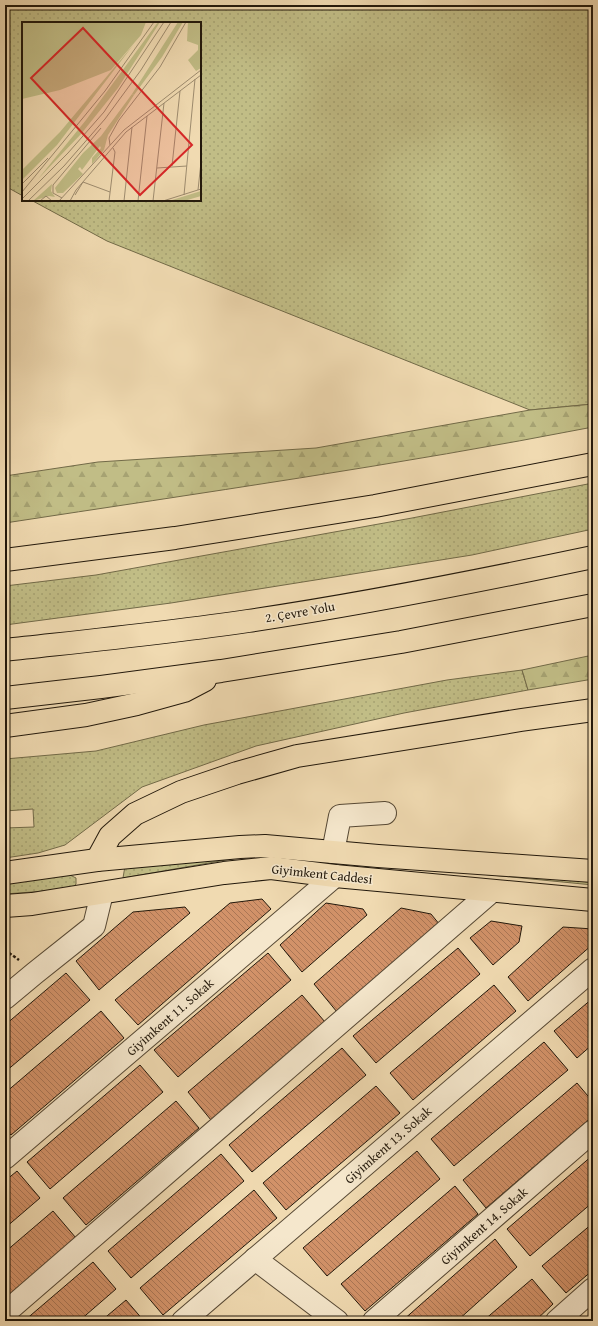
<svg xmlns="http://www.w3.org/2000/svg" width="598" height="1326" viewBox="0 0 598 1326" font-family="'Gentium Book Plus',serif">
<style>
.grass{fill:url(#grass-dots);stroke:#726a48}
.forest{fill:url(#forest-firs);stroke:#726a48}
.building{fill:url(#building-back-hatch);stroke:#22180b}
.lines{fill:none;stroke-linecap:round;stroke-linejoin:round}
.minor-casing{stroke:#564834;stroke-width:24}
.major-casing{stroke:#22180b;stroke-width:24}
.highway-casing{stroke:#22180b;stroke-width:24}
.path{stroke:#22180b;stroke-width:2.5;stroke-dasharray:3 2;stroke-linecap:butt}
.minor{stroke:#f5e7cc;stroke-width:22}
.major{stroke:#f0dab1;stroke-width:22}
.highway{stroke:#f0dab1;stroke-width:22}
.labels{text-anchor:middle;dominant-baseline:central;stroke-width:3;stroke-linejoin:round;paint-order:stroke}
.street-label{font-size:13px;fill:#22180b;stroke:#f5e7cc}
.inset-road{fill:none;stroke:#9e8c6f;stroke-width:1}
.view{fill:#d62828;fill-opacity:0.15;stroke:#d62828;stroke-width:2}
.inset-edge{fill:none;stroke:#22180b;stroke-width:2}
</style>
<defs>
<pattern id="grass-dots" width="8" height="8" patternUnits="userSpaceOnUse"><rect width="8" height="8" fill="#c1bd86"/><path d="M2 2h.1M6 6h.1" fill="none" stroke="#a6a272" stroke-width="1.8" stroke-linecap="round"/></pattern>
<pattern id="forest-firs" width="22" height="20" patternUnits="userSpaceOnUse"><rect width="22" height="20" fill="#c1bd86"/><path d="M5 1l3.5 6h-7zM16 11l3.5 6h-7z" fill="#a6a272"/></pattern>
<pattern id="building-back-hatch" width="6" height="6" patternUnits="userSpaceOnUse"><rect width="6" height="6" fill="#d29269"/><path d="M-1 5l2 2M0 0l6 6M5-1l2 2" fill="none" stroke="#aa7655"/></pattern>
</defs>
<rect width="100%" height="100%" fill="#f0dab1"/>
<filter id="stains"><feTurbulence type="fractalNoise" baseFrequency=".005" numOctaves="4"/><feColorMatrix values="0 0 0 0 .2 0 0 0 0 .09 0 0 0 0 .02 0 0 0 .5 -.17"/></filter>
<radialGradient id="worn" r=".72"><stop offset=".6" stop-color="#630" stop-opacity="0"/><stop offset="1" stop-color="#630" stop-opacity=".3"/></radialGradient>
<g class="grass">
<path d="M5,5h588v399l-63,6 -423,-169 -76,-41h169v-177h-177v173l-18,-10z"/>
<path d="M593,483v46l-121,26 -301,48 -166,22v-39l91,-11 316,-57z"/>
<path d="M522,670l6,20 -124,23 -148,33 -114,41 -77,58 -27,8 -33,5v-30l29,-1 -1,-18 -28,2v-52l91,-8 108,-26 243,-45z"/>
<path d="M266,846l327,31v8l-327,-32 -143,25 2,-12z"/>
<path d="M68,874l8,4v6l-4,5 -67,5v-10z"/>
</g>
<g class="forest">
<path d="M593,404v23c-195,38 -392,66 -588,96v-47l93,-14 218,-14 214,-38z"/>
<path d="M593,655v24l-65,11 -6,-20z"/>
</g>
<g class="building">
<path d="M262,899l9,10 -133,116 -23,-25 115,-97z"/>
<path d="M326,903l37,6 4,6 -65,57 -22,-27z"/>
<path d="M185,907l5,6 -91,77 -23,-29 57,-49z"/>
<path d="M401,908l30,6 9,11 -103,87 -23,-28z"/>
<path d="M491,921l31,5 -3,16 -26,23 -23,-27z"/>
<path d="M563,927l30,2v15l-65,57 -20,-24z"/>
<path d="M458,948l22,26 -104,89 -23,-27z"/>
<path d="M268,953l23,27 -113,97 -24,-27z"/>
<path d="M66,973l24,27 -85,72v-47z"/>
<path d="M494,985l22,26 -103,89 -23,-27z"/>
<path d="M302,995l23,27 -114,98 -23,-28z"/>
<path d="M593,998v46l-16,14 -23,-27z"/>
<path d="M101,1011l23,27 -113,97 -6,-6v-36z"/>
<path d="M544,1042l24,28 -114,96 -23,-27z"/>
<path d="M342,1048l24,27 -114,97 -23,-27z"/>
<path d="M140,1065l23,27 -113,97 -23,-27z"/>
<path d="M577,1083l16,19v14l-107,92 -23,-28z"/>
<path d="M376,1086l24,27 -114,97 -23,-27z"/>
<path d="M176,1101l23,27 -113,97 -23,-27z"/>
<path d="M417,1151l23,28 -113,97 -24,-28z"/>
<path d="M221,1154l23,27 -113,97 -23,-27z"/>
<path d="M593,1155v47l-63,54 -23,-27z"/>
<path d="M17,1171l23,27 -35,30v-47z"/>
<path d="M455,1186l23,28 -113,97 -24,-27z"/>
<path d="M254,1190l23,28 -114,97 -23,-27z"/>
<path d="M53,1211l23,27 -71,61v-47z"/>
<path d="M593,1223v47l-27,23 -24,-27z"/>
<path d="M495,1239l22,28 -60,54h-55z"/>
<path d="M93,1262l23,27 -37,32h-55z"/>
<path d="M532,1279l21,25 -18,17h-52z"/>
<path d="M126,1300l18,21h-43z"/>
<path d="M593,1310v10l-5,-6z"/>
</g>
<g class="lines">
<g class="minor-casing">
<g id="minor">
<path d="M333,852l7,-36 45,-3"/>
<path d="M5,998l30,-25 59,-47 8,-33"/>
<path d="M5,1158l330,-282"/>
<path d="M255,1259l82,62"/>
<path d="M5,1313l487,-422"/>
<path d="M183,1321l410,-352"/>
<path d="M374,1321l219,-190"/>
<path d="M557,1321l36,-32"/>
</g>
</g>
<g class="major-casing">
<g id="major">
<path d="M5,873l92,-13 143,-13 25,-1 113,10 215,15"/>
<path d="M5,906l27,-2 192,-31 47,-5 64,8 258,24"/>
</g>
</g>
<g class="highway-casing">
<g id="highway">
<path d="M5,560l170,-22 200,-32 218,-42"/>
<path d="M5,650c81,-9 162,-17 243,-29 116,-17 231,-40 345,-64"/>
<path d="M5,698l96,-11 120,-16 180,-29 192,-37"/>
<path d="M5,726l81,-11 51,-11 47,-13 21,-11"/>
<path d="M97,860l13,-24 25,-22 46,-22 56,-19 60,-17 224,-36 72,-10"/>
</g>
</g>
<path class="path" d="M5,950l14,10"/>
<use href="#minor" class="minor"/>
<use href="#major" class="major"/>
<use href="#highway" class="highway"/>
</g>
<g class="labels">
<g class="street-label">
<text transform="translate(300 612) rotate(-10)">2. Çevre Yolu</text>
<text transform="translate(322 874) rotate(6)">Giyimkent Caddesi</text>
<text transform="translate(170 1017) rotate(-41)">Giyimkent 11. Sokak</text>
<text transform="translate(388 1145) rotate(-41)">Giyimkent 13. Sokak</text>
<text transform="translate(484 1226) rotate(-41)">Giyimkent 14. Sokak</text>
</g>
</g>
<g transform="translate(22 22)">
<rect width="179" height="179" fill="#f0dab1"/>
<path d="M0,0h124l-5,13 -30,35 -51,20 -38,9zM136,0h2l-42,66 -37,46 -43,45 48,-59zM110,72l2,1 -26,40 -4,15 -12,14v-6l9,-10 -1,-2 -18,24 -2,-3 -2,2 5,5 -20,19h-6l-2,-5 28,-35 18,-17zM30,162l-1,7 4,6 -6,-1 -16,5zM179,169v5l-17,5h-15z" fill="#c1bd86"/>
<path d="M156,0h5l-21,35 -28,38 -2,-1zM112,22l-77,101 -35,35v-10l38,-38z" fill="#c1bd86"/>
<path d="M166,0h13v46l-5,3 -8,-11 10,-10v-5l-11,-4z" fill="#c1bd86"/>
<path class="inset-road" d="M88,123l-1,-7 10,-18 41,-53 26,-45M150,144l8,-75M135,146l30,-2M0,162l26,-26M176,168l3,-28M0,170l83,-101 49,-69M53,173l8,-13 27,10M162,173l11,-116M40,176l-9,-5v-8l48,-57M0,177l46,-46 36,-41 60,-90M6,179l36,-35 41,-47 36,-49 30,-48M18,179l6,-5 6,5M37,179l65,-71 77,-60M48,179l6,-11 50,-58 75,-57M87,179l6,-49 -2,-4M102,179l8,-74M116,179l9,-85M131,179l11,-98M141,179l38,-12"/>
<path class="view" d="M61,6l109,117 -52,50 -109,-117z"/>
<rect width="179" height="179" class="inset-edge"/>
</g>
<rect width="598" height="1326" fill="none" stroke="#f0dab1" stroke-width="20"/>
<rect x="6" y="6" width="586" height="1314" fill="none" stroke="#22180b" stroke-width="2"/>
<rect x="10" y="10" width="578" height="1306" fill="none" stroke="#22180b"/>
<rect width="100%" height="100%" filter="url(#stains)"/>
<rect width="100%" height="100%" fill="url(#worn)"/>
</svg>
